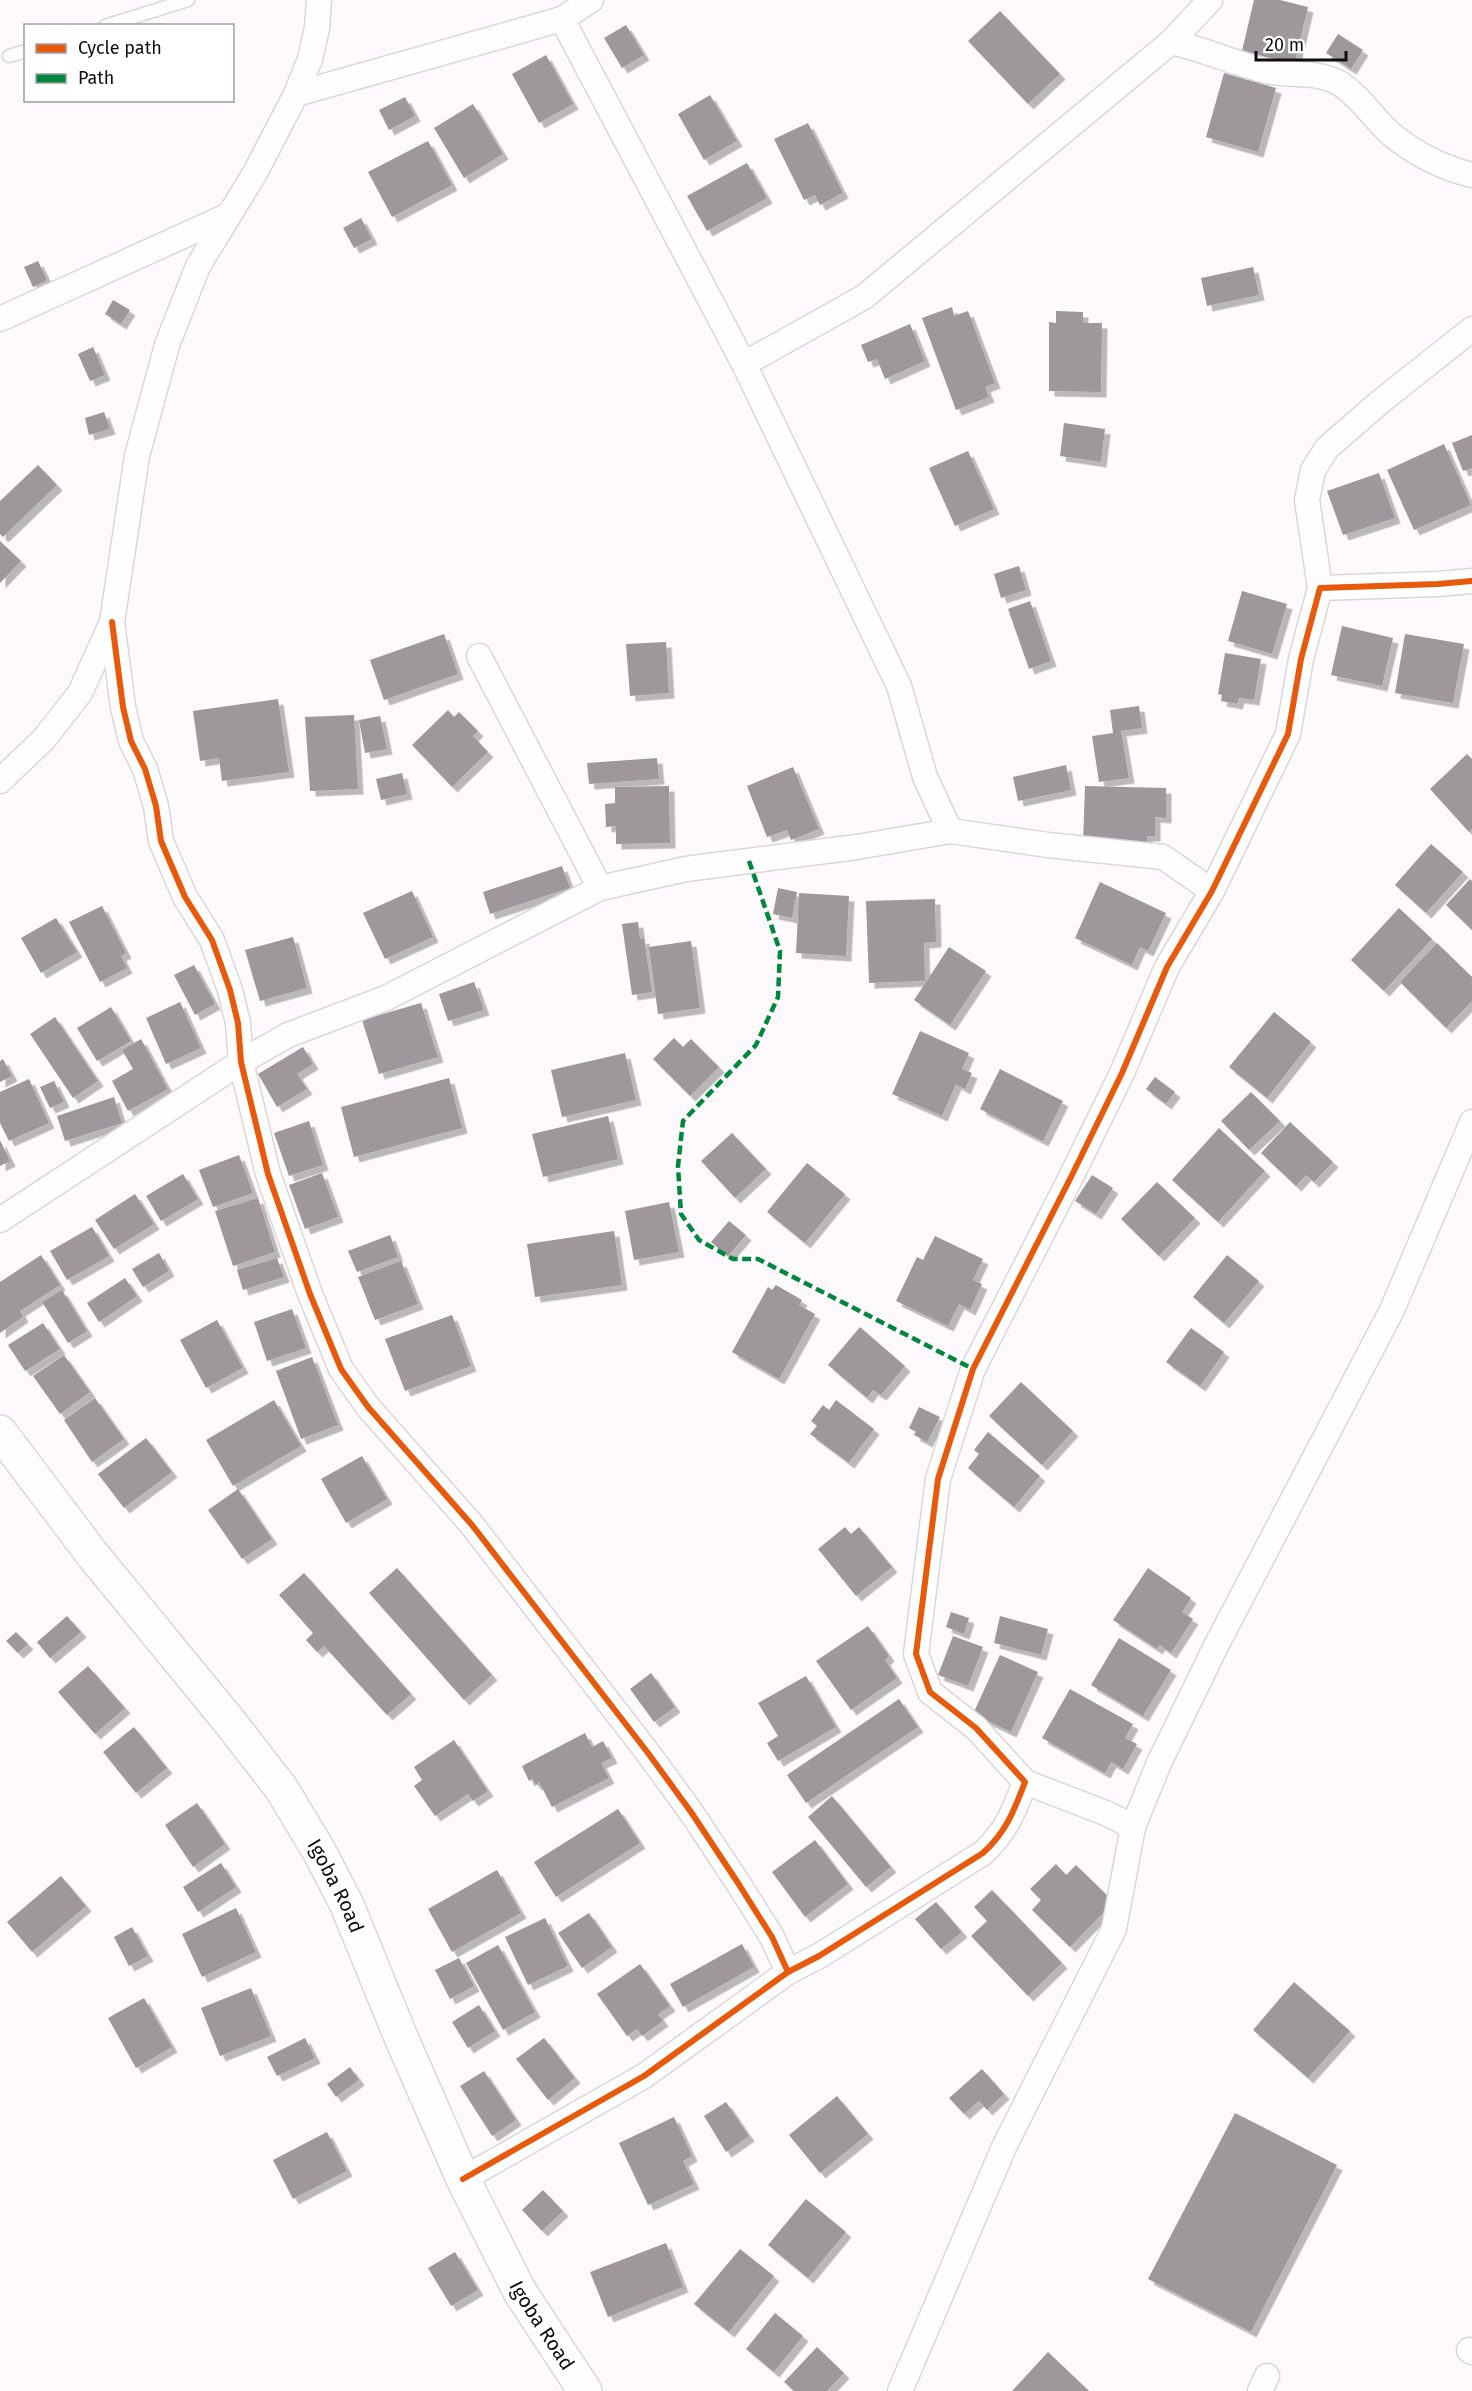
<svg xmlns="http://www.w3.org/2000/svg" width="1472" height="2391" viewBox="0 0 1472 2391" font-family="'Fira Sans',sans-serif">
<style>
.building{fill:#9e979c;filter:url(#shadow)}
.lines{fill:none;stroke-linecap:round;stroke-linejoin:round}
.lane-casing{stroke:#dad7d9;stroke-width:15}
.street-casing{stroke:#dad7d9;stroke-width:27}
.secondary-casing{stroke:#dad7d9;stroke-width:36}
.lane{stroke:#fffeff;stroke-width:12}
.street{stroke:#fffeff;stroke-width:24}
.secondary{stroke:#fffeff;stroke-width:33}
.quiet{stroke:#00873e;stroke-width:4.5;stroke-dasharray:9 4.5;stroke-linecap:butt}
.cycleway-casing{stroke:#fff;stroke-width:10}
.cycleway{stroke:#e8590c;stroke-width:6}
.labels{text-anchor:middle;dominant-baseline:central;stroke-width:6;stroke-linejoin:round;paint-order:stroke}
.street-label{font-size:20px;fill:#100e0f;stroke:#fff}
</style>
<defs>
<filter id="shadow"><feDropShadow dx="5.5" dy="5.5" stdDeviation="0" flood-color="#0004"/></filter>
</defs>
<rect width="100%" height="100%" fill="#fdf9fc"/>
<g class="building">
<path d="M1254,0h26l28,7 -14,58 -52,-14z"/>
<path d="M1000,11l60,63 -32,30 -60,-63z"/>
<path d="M626,25l18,30 -22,13 -18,-30z"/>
<path d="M1338,34l25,16 -12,19 -25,-16z"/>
<path d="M546,55l27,49 -34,19 -27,-49z"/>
<path d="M1224,73l52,15 -18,64 -52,-15z"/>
<path d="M710,95l27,46 -33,19 -26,-46z"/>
<path d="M405,97l10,19 -26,14 -10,-20z"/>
<path d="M473,104l30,50 -39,24 -30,-50z"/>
<path d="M808,123l35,70 -23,12 -5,-10 -11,5 -30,-61z"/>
<path d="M428,141l24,44 -60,32 -24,-45z"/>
<path d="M747,163l20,35 -60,33 -20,-35z"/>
<path d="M361,218l11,21 -18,9 -11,-20z"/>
<path d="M38,261l9,19 -14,7 -9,-20z"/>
<path d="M1253,267l6,28 -52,11 -6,-28z"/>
<path d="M113,300l17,10 -9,14 -16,-10z"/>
<path d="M952,307l2,9 14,-5 27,72 -10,4 4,10 -33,13 -34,-92z"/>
<path d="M1056,311l27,1v11h19l-1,69 -52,-1v-69l7,1z"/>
<path d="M910,324l15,37 -40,18 -8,-20 -9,3 -7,-17z"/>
<path d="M93,347l12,28 -15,6 -12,-27z"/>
<path d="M104,412l6,17 -21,6 -4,-17z"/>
<path d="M1064,423l41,6 -4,33 -41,-6z"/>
<path d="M1472,435v33l-9,3 -11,-28z"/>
<path d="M1444,444l27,61 -57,25 -27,-60z"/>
<path d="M968,451l26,58 -39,17 -26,-58z"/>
<path d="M38,465l19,20 -54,52 -3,-3v-33z"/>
<path d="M1379,473l16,45 -52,17 -16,-44z"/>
<path d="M0,541l21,20 -21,22z"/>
<path d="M1019,566l7,24 -25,8 -7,-24z"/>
<path d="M1242,591l45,13 -15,50 -44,-13z"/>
<path d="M1030,601l21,60 -22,8 -21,-60z"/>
<path d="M1342,626l51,12 -11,48 -51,-11z"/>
<path d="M444,634l14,40 -74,26 -14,-40z"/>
<path d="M1405,634l59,10 -11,59 -58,-10z"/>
<path d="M666,642l3,51 -39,3 -4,-52z"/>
<path d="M1225,653l36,6 -7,41 -15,-2 -2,6 -16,-3 1,-6 -4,-1z"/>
<path d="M278,699l11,73 -67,9 -3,-23 -19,3 -7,-50z"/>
<path d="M1139,706l3,22 -21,3 8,47 -30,4 -7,-46 21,-3 -3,-23z"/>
<path d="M448,710l6,7 5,-5 19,19 -5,5 15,16 -36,35 -40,-42z"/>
<path d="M354,715l4,74 -48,2 -5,-74z"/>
<path d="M380,716l7,33 -22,4 -6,-33z"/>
<path d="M1467,754l5,5v70l-3,3 -39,-43z"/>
<path d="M657,758l2,21 -70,5 -2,-21z"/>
<path d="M1066,765l5,25 -53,11 -5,-24z"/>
<path d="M793,767l26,62 -28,11 -4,-10 -20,7 -20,-51z"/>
<path d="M402,773l5,21 -26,6 -5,-21z"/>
<path d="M669,786l1,57 -54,1v-18l-10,1 -1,-23 10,-1v-16z"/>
<path d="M1085,786l81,2v30l-11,-1v19h-8v10l-64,-2z"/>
<path d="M1431,844l32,28 -37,41 -31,-28z"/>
<path d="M562,866l8,22 -80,26 -7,-22z"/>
<path d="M1470,879l2,2v49l-26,-25z"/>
<path d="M1100,882l66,31 -18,38 -8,-4 -8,18 -57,-27z"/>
<path d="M778,888l19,4 -5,26 -19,-4z"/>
<path d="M412,891l21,46 -48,22 -22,-46z"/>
<path d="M799,893l50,3 -3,60 -50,-3z"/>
<path d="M935,899l1,43 -12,1 1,38 -56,2 -3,-82z"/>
<path d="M102,906l24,47 -5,3 6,12 -27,14 -31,-60z"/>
<path d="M1399,908l33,31 -48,52 -33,-31z"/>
<path d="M56,918l21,34 -36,21 -20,-35z"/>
<path d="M638,922l2,17 4,-1 8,54 -20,3 -10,-71z"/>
<path d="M293,937l14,51 -47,13 -15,-51z"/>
<path d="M691,941l9,67 -42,6 -9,-67z"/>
<path d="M1437,943l35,34v24l-26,27 -46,-46z"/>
<path d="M949,947l37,24 -36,54 -36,-25z"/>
<path d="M194,965l21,39 -20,11 -21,-40z"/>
<path d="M474,982l10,28 -36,11 -9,-27z"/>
<path d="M180,1002l21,46 -35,16 -20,-46z"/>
<path d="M421,1003l17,54 -59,17 -17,-54z"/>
<path d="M111,1007l20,34 -34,20 -20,-33z"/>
<path d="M1274,1012l37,30 -44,56 -38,-31z"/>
<path d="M55,1017l43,64 -25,17 -43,-64z"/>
<path d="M920,1031l49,22 -7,16 10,4 -7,16 -9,-5 -14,32 -50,-22z"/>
<path d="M674,1038l9,9 8,-8 28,28 -29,29 -37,-37z"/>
<path d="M141,1039l27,50 -40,22 -16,-30 21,-12 -11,-19z"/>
<path d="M303,1047l10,17 -16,10 10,15 -30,18 -19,-33z"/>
<path d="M625,1053l11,47 -74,17 -11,-47z"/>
<path d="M3,1059l9,17 -12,6v-21z"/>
<path d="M1000,1069l63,32 -20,40 -63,-32z"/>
<path d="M1155,1077l20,15 -9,12 -20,-15z"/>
<path d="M449,1078l13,50 -108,29 -13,-50z"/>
<path d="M29,1079l20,44 -40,18 -9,-18v-31z"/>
<path d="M54,1081l10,21 -14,6 -10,-21z"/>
<path d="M1251,1092l29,29 -31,29 -28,-29z"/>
<path d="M114,1097l8,26 -57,18 -8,-25z"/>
<path d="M608,1116l10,43 -75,18 -11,-43z"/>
<path d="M309,1121l14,44 -34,11 -15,-43z"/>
<path d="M1290,1122l43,40 -19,20 -8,-7 -10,11 -35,-33z"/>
<path d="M1219,1128l46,43 -47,51 -46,-42z"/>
<path d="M732,1133l34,36 -31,29 -34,-37z"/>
<path d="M0,1140l10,21 -10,5z"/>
<path d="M239,1155l14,38 -40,14 -14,-37z"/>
<path d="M807,1163l38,31 -40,49 -38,-31z"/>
<path d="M322,1173l16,44 -33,12 -16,-44z"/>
<path d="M183,1174l15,25 -37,22 -15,-25z"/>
<path d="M1092,1175l21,13 -17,26 -21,-13z"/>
<path d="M1157,1182l38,36 -36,38 -38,-37z"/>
<path d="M135,1194l19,30 -40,25 -19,-29z"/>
<path d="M258,1198l17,54 -42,14 -18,-55z"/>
<path d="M669,1202l10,50 -45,8 -9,-49z"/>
<path d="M729,1221l17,14 -18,21 -17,-14z"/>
<path d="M92,1227l17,29 -42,24 -17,-29z"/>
<path d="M614,1231l8,54 -87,12 -8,-53z"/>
<path d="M390,1235l8,22 -41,15 -9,-21z"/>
<path d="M935,1236l48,23 -10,21 9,4 -12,26 -11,-6 -11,22 -52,-25 21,-44 6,3z"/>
<path d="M159,1253l10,18 -26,16 -11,-18z"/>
<path d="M41,1255l19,30 -40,26 3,6 -23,16v-51z"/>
<path d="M1227,1255l32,26 -35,42 -31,-26z"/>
<path d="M277,1258l7,19 -41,13 -6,-20z"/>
<path d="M401,1261l17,43 -43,16 -17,-43z"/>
<path d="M125,1278l12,18 -38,26 -12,-19z"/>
<path d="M776,1285l26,15 -3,5 16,9 -36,65 -47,-27 36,-65 4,3z"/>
<path d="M62,1290l25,41 -19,12 -26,-41z"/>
<path d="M292,1309l14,39 -39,13 -13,-39z"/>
<path d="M452,1315l19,51 -66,25 -20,-52z"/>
<path d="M217,1320l26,48 -37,20 -26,-48z"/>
<path d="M43,1323l17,26 -35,22 -17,-26z"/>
<path d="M860,1327l45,39 -24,29 -8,-5 -6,8 -39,-33z"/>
<path d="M1191,1328l33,24 -24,34 -34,-24z"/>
<path d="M64,1355l26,37 -30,22 -27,-38z"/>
<path d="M312,1357l26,68 -37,14 -25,-68z"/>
<path d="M1021,1382l52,49 -31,34 -53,-49z"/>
<path d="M95,1398l29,41 -32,23 -28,-42z"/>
<path d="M274,1400l27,46 -68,40 -27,-46z"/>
<path d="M836,1400l38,29 -25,34 -39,-29 7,-8 -6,-5 12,-16 6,5z"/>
<path d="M919,1407l21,10 -13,25 -13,-7 2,-3 -7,-4z"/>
<path d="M988,1432l52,44 -26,31 -46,-39 11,-14 -5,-4z"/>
<path d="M146,1438l26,34 -48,36 -26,-34z"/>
<path d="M362,1456l25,43 -41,24 -25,-44z"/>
<path d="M238,1489l34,50 -30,20 -34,-49z"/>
<path d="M845,1527l6,7 8,-7 33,40 -36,29 -38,-47z"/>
<path d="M397,1568l95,107 -28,25 -95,-107z"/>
<path d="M1148,1568l43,30 -9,14 11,7 -22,34 -11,-8 -3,4 -44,-29z"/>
<path d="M304,1573l107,121 -24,21 -63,-69 -7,6 -11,-12 7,-7 -34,-38z"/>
<path d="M951,1612l18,6 -5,16 -18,-7z"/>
<path d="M67,1616l14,16 -31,26 -13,-16z"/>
<path d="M1000,1616l48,13 -7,26 -47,-12z"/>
<path d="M868,1626l21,30 -4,4 12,18 -46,32 -35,-49z"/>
<path d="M16,1632l12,12 -10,9 -12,-12z"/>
<path d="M953,1636l30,11 -15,39 -30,-11z"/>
<path d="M1119,1638l52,32 -28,46 -52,-31z"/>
<path d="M1000,1655l38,17 -27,60 -38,-18z"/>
<path d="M88,1666l37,42 -30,26 -37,-42z"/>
<path d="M651,1673l24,34 -21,15 -24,-33z"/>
<path d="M806,1676l30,51 -58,34 -11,-18 11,-7 -20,-33z"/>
<path d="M1070,1689l63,35 -8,14 12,6 -14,25 -12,-7 -6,11 -63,-35z"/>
<path d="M899,1699l19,28 -112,76 -19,-28z"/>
<path d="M134,1727l33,41 -31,25 -33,-41z"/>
<path d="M585,1733l7,14 11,-6 9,17 -11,5 8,15 -57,29 -13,-25 -3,3 -4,-6 -3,2 -7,-15z"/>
<path d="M454,1740l34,51 -15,10 -5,-7 -33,22 -21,-30 8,-6 -8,-13z"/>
<path d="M832,1796l59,71 -25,20 -58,-70z"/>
<path d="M197,1803l28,41 -32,23 -28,-42z"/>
<path d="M618,1809l22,34 -84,54 -22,-35z"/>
<path d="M815,1840l33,44 -43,33 -33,-45z"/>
<path d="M221,1863l15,24 -38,25 -15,-25z"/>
<path d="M1056,1864l10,11 10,-10 38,37 -44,45 -38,-37 9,-10 -11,-11z"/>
<path d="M497,1870l24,43 -69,39 -24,-43z"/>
<path d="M61,1876l25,30 -54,46 -25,-30z"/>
<path d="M992,1890l70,73 -34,33 -57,-60 16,-15 -13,-14z"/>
<path d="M936,1902l26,30 -21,17 -26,-30z"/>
<path d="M236,1908l20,44 -54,25 -20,-43z"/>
<path d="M589,1913l23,34 -30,21 -24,-35z"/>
<path d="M545,1918l23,48 -40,19 -23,-48z"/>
<path d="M132,1927l16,29 -19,10 -15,-29z"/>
<path d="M742,1944l12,23 -71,40 -13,-23z"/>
<path d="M498,1945l37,67 -32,18 -37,-67z"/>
<path d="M459,1958l15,28 -24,13 -15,-29z"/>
<path d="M640,1964l30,42 -12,8 5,7 -21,15 -5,-7 -10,7 -30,-42z"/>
<path d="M1294,1982l56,49 -42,47 -55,-48z"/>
<path d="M251,1988l20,48 -51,20 -19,-48z"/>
<path d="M144,1998l28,49 -36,21 -28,-50z"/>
<path d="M479,2005l16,26 -27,17 -16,-26z"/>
<path d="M305,2038l10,20 -38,18 -10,-19z"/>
<path d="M544,2038l31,40 -27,22 -32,-41z"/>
<path d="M350,2067l9,13 -23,17 -9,-13z"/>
<path d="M982,2069l22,25 -17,16 -8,-9 -15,13 -15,-16z"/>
<path d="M484,2071l32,49 -24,16 -32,-50z"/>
<path d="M837,2096l31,38 -48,39 -31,-38z"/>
<path d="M726,2102l23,34 -23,16 -22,-36z"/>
<path d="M1235,2113l102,52 -86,167 -103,-53z"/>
<path d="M674,2117l18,39 -9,5 11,23 -46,21 -29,-62z"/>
<path d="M327,2132l20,39 -54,28 -20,-39z"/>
<path d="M543,2190l20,21 -21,20 -20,-21z"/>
<path d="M806,2199l40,33 -38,46 -40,-33z"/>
<path d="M666,2243l17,44 -75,30 -18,-45z"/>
<path d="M740,2249l34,27 -45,56 -35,-28z"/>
<path d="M455,2252l23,38 -27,16 -23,-38z"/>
<path d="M775,2313l28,23 -29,36 -28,-23z"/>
<path d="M817,2347l27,26 -17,18h-33l-10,-9z"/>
<path d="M1048,2352l41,39h-77z"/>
</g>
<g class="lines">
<g class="lane-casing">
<g id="lane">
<path d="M105,26l83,-26"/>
<path d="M9,56l17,-5"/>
</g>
</g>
<g class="street-casing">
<g id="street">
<path d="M562,19l29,-19"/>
<path d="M1171,42c33,7 64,22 96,29 24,5 51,0 72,12 21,13 34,35 52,51 23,19 52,34 81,41"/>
<path d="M296,94l266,-75 182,345 155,322 26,91 25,54"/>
<path d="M0,319l227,-103"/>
<path d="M744,364l120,-67 307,-255 39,-42"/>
<path d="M1320,588l-13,-88 6,-30 14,-22 53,-46 92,-73"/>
<path d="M112,622l11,85 8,34 14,28 11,37 5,35 24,56 27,43 18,50 8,33 3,39 27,112 42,120 31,75 27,38 104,118 176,228 43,59 47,71 34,54 16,35"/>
<path d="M479,656l121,232"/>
<path d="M0,781l44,-42 36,-46 32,-71 25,-166 30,-111 31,-79 57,-93 41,-79 14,-35 7,-31 2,-28"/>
<path d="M0,1220l241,-158 47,-27 98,-37 214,-110 86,-19 171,-22 93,-16 98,14 115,12 49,34"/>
<path d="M1025,1782l83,32 25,13"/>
<path d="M463,2179l181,-103 144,-104 31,-16 164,-103c23,-21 31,-42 42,-71l-49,-54 -46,-36 -14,-38 22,-175 35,-110 97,-190 52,-106 45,-106 45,-76 76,-157 13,-75 19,-71 118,-4 34,-3"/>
<path d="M1469,2350l3,2"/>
<path d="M900,2391l104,-244 110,-218 19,-102 26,-64 58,-119 175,-334 80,-188"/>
<path d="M1260,2391l7,-15"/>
</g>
</g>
<g class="secondary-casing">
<g id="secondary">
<path id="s1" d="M0,1432l92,122 137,167 52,67 38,63 28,54 53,130 63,144 57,113 65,99"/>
</g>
</g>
<use href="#lane" class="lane"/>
<use href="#street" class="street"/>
<use href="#secondary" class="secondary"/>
<path class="quiet" d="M749,861l31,90 -2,46 -22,48 -73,76 -5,45 3,48 18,26 34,19h25l215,110"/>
<g class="cycleway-casing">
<g id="cycleway">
<path d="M112,622l11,85 8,34 14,28 11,37 5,35 24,56 27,43 18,50 8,33 3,39 27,112 42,120 31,75 27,38 104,118 176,228 43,59 47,71 34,54 16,35"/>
<path d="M463,2179l181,-103 144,-104 31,-16 164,-103c23,-21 31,-42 42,-71l-49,-54 -46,-36 -14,-38 22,-175 35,-110 97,-190 52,-106 45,-106 45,-76 76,-157 13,-75 19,-71 118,-4 34,-3"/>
</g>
</g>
<use href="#cycleway" class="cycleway"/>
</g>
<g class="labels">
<g class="street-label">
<text stroke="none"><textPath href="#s1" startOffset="566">Igoba Road</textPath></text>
<text stroke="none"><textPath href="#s1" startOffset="1052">Igoba Road</textPath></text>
</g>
</g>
<rect x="24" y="24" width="210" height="78" fill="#ffffff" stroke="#9f9f9f" stroke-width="1.5"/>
<rect x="36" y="44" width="30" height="9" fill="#e8590c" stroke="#9f9f9f" stroke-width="1.5"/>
<text x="78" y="54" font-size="18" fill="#100e0f">Cycle path</text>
<rect x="36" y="74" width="30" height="9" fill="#00873e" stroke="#9f9f9f" stroke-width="1.5"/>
<text x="78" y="84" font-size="18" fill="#100e0f">Path</text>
<path d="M1256 51v9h90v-9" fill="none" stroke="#100e0f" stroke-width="3"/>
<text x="1265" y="51" font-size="18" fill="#100e0f" stroke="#ffffff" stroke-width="4.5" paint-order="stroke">20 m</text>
</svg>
